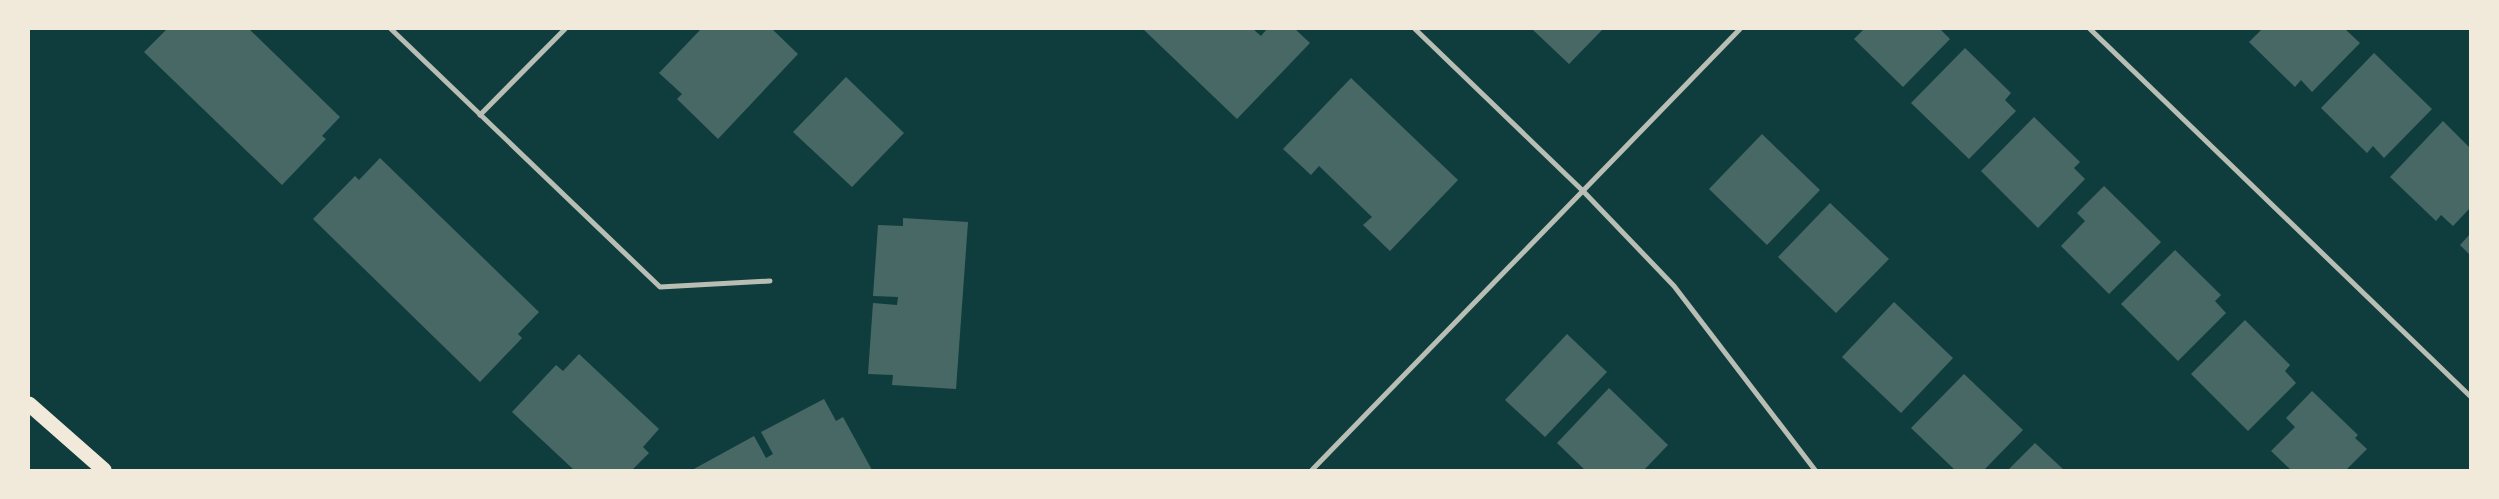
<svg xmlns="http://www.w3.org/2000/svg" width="2499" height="499" viewBox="0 0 2499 499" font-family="Commissioner,sans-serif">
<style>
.building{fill:#486865}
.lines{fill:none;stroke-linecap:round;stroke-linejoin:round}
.minor{stroke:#b8beb3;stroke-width:5}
.motorway{stroke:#f1e9da;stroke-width:15}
</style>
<rect width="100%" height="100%" fill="#0f3d3e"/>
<g class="building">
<path d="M167,29h82l91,88 -18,19 4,3 -44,46 -138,-133z"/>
<path d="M701,29h71l26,25 -80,85 -41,-40 5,-5 -23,-21z"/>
<path d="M1143,29h110l8,7 6,-7h28l15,14 -73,76z"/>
<path d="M1532,29h71l-34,35z"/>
<path d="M1864,29h76l10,10 -47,48 -49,-48z"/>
<path d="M2262,29h83l15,14 -48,49 -11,-12 -6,7 -46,-45z"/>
<path d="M1965,48l46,45 -6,7 11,11 -47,48 -58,-56z"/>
<path d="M2374,53l58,56 -48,49 -11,-12 -6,7 -46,-45z"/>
<path d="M846,77l58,56 -52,54 -59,-55z"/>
<path d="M1351,78l107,102 -68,71 -27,-26 9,-8 -53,-51 -8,9 -28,-26z"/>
<path d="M2034,117l46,45 -6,6 11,11 -47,49 -57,-57z"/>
<path d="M2443,121l27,27v60l-17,18 -12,-11 -5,6 -46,-44z"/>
<path d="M1762,134l58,56 -53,55 -58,-56z"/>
<path d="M380,158l159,154 -21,22 4,4 -42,44 -167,-163 42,-43 4,4z"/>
<path d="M2104,186l57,56 -52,52 -48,-48 24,-25 -8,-8z"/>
<path d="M1830,203l59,56 -53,54 -58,-56z"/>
<path d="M903,218l65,4 -12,167 -64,-4 1,-10 -25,-1 5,-71 24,2 1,-8 -25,-1 5,-71 25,1z"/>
<path d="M2470,234v21l-10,-10z"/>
<path d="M2175,250l46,45 -6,6 11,12 -48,48 -57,-57z"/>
<path d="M1894,302l59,56 -52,55 -59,-56z"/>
<path d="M2245,320l45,45 -5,6 11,12 -48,48 -57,-57z"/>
<path d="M1567,334l40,38 -62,65 -40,-37z"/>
<path d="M579,354l80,75 -16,18 6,6 -17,17h-58l-62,-58 44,-47 7,6z"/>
<path d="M1964,374l59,56 -39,40h-29l-44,-42z"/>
<path d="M1609,388l59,57 -24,25h-59l-28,-27z"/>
<path d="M2312,391l46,44 -3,3 12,11 -21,21h-55l-20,-19 24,-24 -9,-9z"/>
<path d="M824,399l12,22 7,-4 29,53h-180l62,-34 12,22 7,-4 -12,-22z"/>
<path d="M2035,443l29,27h-56z"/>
</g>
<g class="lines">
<g class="minor">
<path d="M391,29l269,258 110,-6"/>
<path d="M1415,29l168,162 91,95 141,184"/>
<path d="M2090,29l380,367"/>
<path d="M480,115l85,-86"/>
<path d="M1312,470l428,-441"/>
</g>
<path class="motorway" d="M29,404l75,66"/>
</g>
<rect width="2499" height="499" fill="none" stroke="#f1e9da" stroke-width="60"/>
</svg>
